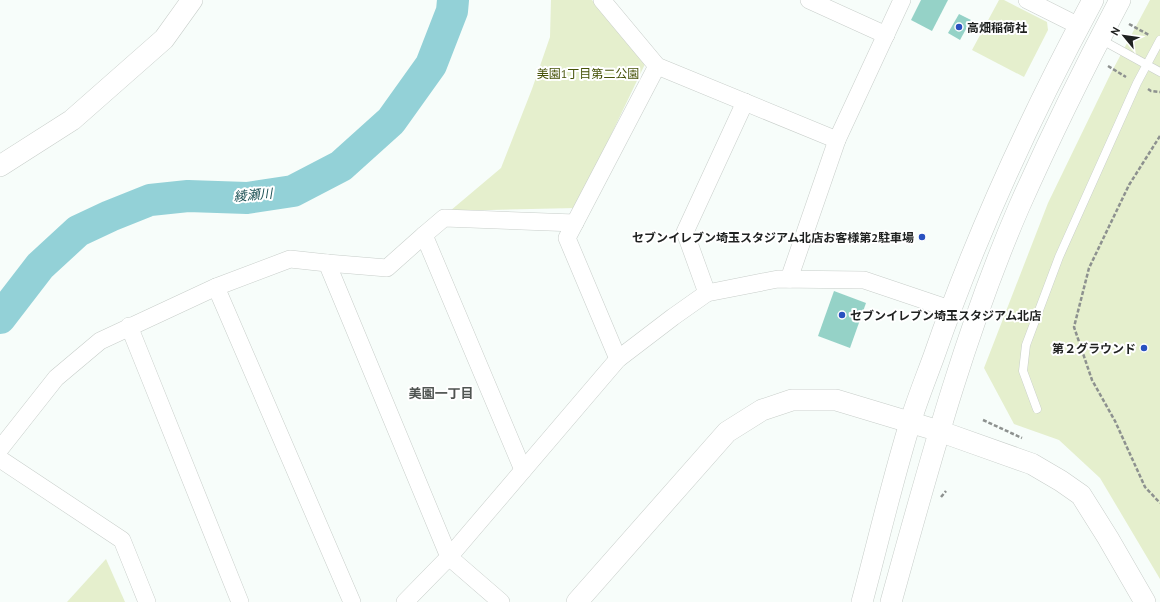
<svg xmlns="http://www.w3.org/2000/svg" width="1160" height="602" viewBox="0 0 1160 602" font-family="'PT Sans','Noto Sans JP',sans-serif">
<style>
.green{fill:#e5efcd}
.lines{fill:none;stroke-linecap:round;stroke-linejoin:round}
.river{stroke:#93d1d7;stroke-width:32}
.building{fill:#95d2c7}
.service-casing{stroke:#c8ceca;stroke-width:9}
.minor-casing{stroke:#c8ceca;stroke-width:18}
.tertiary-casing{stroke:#c8ceca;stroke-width:22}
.path{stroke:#8d918f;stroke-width:2.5;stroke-dasharray:4 2;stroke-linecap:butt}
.service{stroke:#fff;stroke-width:8}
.minor{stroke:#fff;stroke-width:17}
.tertiary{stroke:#fff;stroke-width:21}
.poi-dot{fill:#2951c0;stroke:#fff;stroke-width:1.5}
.labels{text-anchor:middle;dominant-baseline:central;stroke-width:4;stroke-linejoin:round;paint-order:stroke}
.poi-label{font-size:12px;font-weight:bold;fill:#1f2120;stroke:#fff;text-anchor:start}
.park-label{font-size:12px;fill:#465208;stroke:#fff}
.water-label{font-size:13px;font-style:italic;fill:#1a5054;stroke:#fff}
.neighbourhood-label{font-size:13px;font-weight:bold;fill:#4f5451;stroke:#fff}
</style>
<rect width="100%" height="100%" fill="#f7fdfa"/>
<g class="green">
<path d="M551,0h41l53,64 -69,144 -126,3 51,-43 31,-79 18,-52z"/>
<path d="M999,0h5l43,22 1,8 -24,47 -52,-27z"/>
<path d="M1150,0h10v579l-60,-101 -41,-38 -45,-16 -30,-56 64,-165 63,-130z"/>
<path d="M106,559l19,43h-58z"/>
</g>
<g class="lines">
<path class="river" d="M0,318l40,-52 38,-35 32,-15 40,-16 38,-4 59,2 46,-7 48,-25 50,-45 40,-56 21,-54 1,-11"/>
</g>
<g class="building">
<path d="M921,0h27l-16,31 -21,-11z"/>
<path d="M959,14l12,6 -11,20 -12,-7z"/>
<path d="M834,291l32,12 -16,45 -32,-12z"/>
</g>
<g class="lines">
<g class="service-casing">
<g id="service">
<path d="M1100,39l60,33"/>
<path d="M1037,409l-14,-38 3,-26 33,-88 78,-174 23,-43"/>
</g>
</g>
<g class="minor-casing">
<g id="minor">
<path d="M602,0l55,66 180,74"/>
<path d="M809,0l77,35"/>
<path d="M1027,0l52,26"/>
<path d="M424,235l20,-17 131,5"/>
<path d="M327,263l60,5 37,-33 99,235"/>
<path d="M789,279l48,-139 65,-140"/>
<path d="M216,287l136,315"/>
<path d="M707,293l-22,-61 60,-130"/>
<path d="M129,326l111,276"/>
<path d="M618,359l-51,-121 90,-172"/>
<path d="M0,449l56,-71 44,-37 116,-54 74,-28 37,4 122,294 52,45"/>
<path d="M0,459l122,81 25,62"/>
<path d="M405,602l44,-45 169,-198 55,-42 34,-24 71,-14 86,1 86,29"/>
</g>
</g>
<g class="tertiary-casing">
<g id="tertiary">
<path d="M0,166l72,-46 92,-81 28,-39"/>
<path d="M577,602l150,-170 35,-22 30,-10h44l103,31 93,33 29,17 20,14 27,43 37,64"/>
<path d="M862,602c16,-60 30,-120 48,-179 7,-23 16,-45 24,-67 43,-124 97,-241 159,-356"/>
<path d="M891,602c37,-133 73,-268 128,-395 31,-70 65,-139 101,-207"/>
</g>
</g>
<g class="path">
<path d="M1129,24l20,11"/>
<path d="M1108,66l18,11"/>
<path d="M1148,89l3,2 9,1"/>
<path d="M1160,136l-31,49 -40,83 -15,59 18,53 23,41 30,66 15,16"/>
<path d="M983,420l39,18"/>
<path d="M941,497l5,-6"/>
</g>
<use href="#service" class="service"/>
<use href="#minor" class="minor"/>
<use href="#tertiary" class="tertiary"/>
</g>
<g class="poi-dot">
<circle cx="959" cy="27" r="4"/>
<circle cx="922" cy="237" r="4"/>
<circle cx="842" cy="315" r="4"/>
<circle cx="1144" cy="348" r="4"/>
</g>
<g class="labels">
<g class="poi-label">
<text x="967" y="27">高畑稲荷社</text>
<text x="914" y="237" text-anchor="end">セブンイレブン埼玉スタジアム北店お客様第2駐車場</text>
<text x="850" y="315">セブンイレブン埼玉スタジアム北店</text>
<text x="1136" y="348" text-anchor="end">第２グラウンド</text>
</g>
<g class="park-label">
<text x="588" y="73">美園1丁目第二公園</text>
</g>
<g class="water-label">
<text transform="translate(253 195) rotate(-5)">綾瀬川</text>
</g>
<g class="neighbourhood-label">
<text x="441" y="393">美園一丁目</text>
</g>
</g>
<g transform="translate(1124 36) rotate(299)" stroke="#ffffff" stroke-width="3" paint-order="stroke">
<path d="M0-3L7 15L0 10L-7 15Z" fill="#1f2120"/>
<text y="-6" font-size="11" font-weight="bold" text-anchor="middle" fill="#1f2120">N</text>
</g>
</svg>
